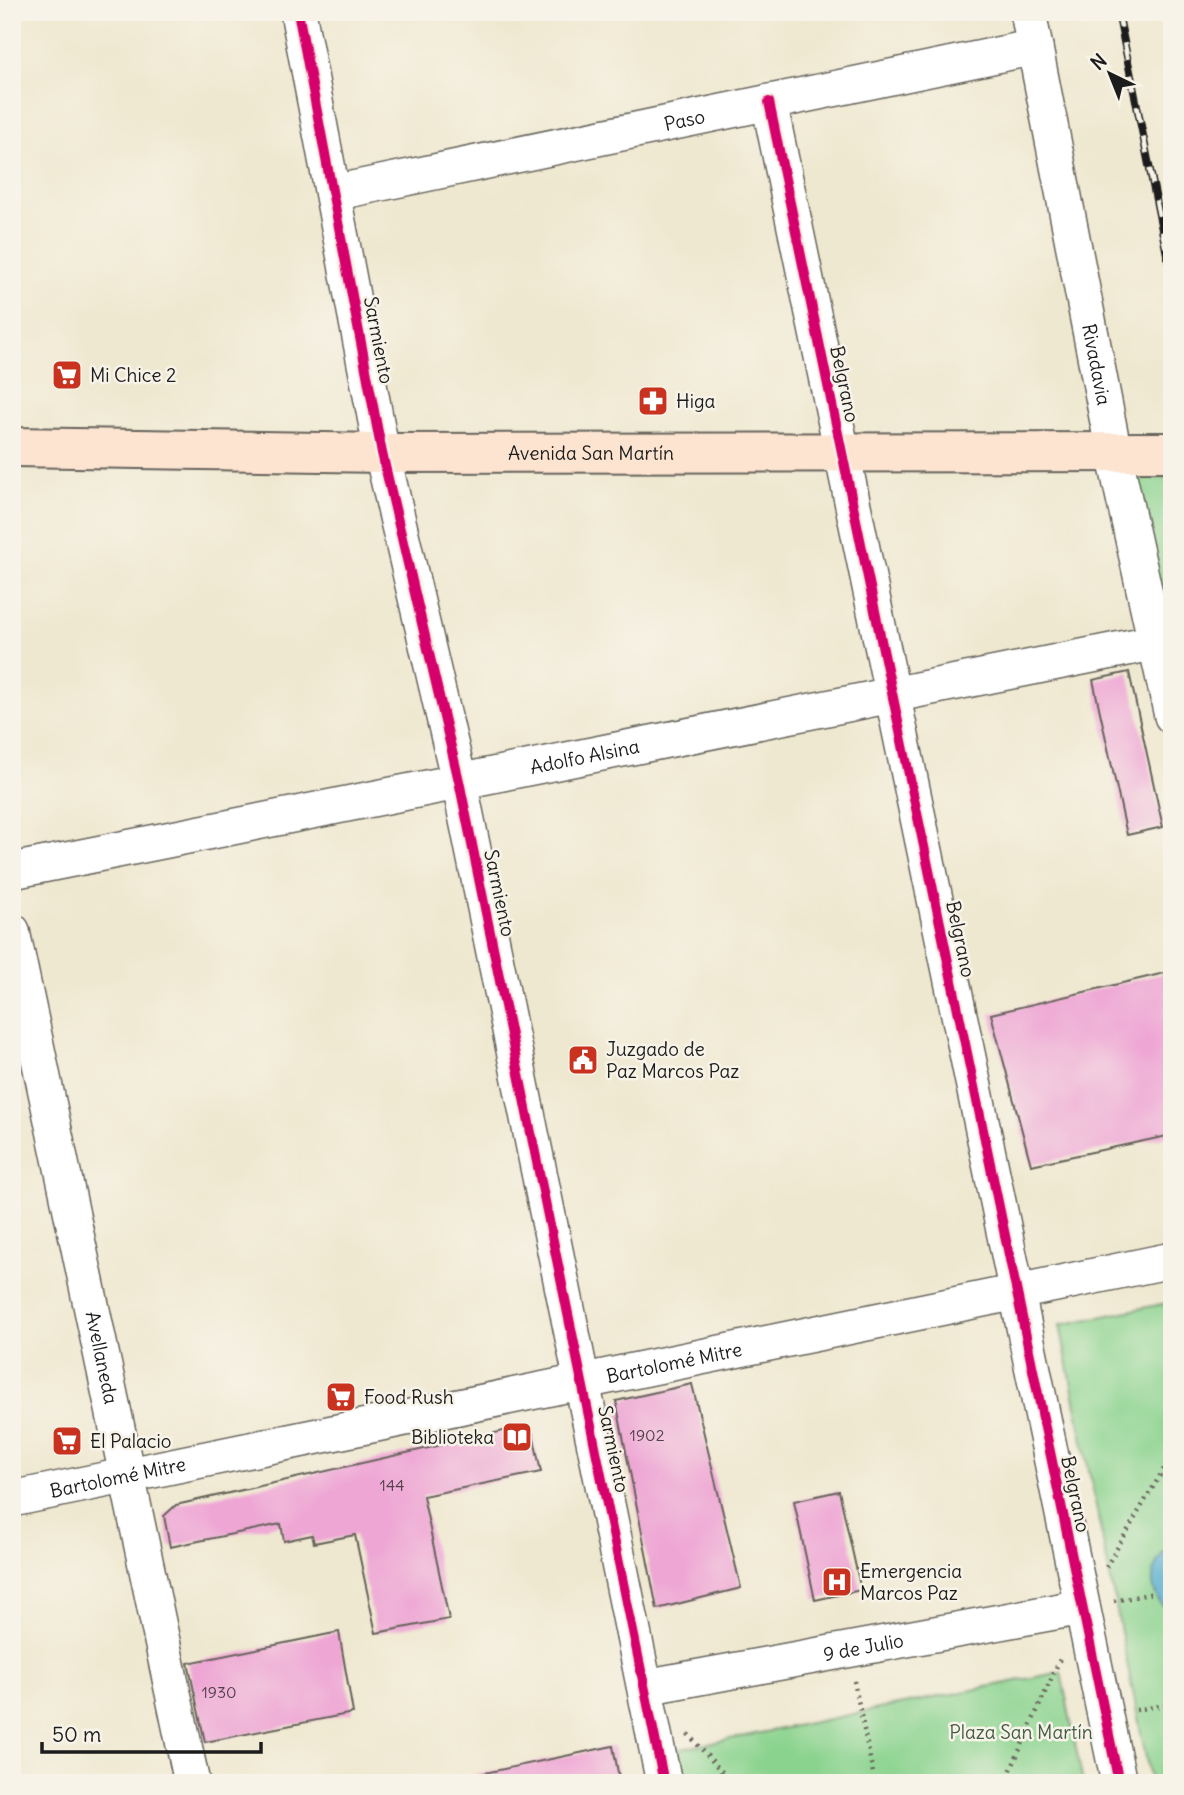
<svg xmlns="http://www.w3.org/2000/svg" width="1184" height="1795" viewBox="0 0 1184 1795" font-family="Delius,sans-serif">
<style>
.green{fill:#8ad38e;stroke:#537855;stroke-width:2}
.water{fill:#52add0;stroke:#376476;stroke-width:2}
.building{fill:#eea6d4}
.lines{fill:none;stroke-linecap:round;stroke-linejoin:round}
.minor-casing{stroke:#66635b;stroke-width:38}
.secondary-casing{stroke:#66635b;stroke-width:42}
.path{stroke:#66635b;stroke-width:4.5;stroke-dasharray:2 5;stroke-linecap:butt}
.minor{stroke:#fff;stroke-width:35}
.secondary{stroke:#fde4d1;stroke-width:38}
.rail-casing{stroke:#1c1c1c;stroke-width:8}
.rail{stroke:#f7f3e8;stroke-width:5;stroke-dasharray:16;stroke-linecap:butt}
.cycleway-casing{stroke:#f7f3e8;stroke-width:15}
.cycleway{stroke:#d6006c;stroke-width:10}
.labels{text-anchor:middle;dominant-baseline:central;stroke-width:5;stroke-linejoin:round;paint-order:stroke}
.number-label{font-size:16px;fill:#503e4a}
.street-label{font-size:19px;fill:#1c1c1c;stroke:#f7f3e8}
.poi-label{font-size:19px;fill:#1c1c1c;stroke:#f7f3e8;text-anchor:start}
.park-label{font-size:19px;fill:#425c44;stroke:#f7f3e8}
</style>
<rect width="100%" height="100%" fill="#f7f3e8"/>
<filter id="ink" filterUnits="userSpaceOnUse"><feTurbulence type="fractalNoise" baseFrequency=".0143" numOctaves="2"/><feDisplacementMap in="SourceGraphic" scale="14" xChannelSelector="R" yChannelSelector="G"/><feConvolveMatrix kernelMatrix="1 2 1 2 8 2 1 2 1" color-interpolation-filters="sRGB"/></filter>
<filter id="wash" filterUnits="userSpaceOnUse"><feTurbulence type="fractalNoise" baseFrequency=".00686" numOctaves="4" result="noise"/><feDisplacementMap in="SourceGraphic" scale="28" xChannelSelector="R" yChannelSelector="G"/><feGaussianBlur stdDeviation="1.57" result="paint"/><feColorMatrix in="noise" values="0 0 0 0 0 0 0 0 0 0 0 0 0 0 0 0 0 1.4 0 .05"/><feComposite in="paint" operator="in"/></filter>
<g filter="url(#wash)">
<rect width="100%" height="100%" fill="#efe8d0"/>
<g class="green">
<path d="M1172,477v195l-40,-193z"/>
<path d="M1172,1302v481h-21l-91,-458z"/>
<path d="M1061,1672l22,111h-400l-7,-33z"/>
</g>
<path class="water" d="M1172,1545v71c-24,-22 -27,-49 0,-71z"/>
<g id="blocks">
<g class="building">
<path d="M1129,672l34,155 -36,8 -34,-155z"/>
<path d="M1169,972l3,12v151l-141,30 -40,-151z"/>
<path d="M692,1384l49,204 -84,21 -41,-208z"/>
<path d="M521,1427l12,7 8,38 -118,24 26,123 -73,14 -21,-98 -41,8 -2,-8 -28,6 -3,-17 -111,23 -6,-31 12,-11z"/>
<path d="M839,1491l22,99 -46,10 -21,-99z"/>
<path d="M339,1632l14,81 -148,29 -17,-79z"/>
<path d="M613,1746l7,37h-177l-1,-1z"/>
</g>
</g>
</g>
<g filter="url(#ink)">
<use href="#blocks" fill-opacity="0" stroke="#66635b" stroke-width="2"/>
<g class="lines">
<g class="minor-casing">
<g id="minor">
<path d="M298,12l84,441 77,328 205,1002"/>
<path id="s1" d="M1028,12l86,441 58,263"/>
<path d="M769,102l350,1681"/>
<path id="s2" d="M333,193l702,-146"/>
<path id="s3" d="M12,871l1145,-229"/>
<path id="s4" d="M12,931l180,852"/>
<path id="s5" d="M12,1499l1160,-239"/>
<path id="s6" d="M645,1687l437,-80"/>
</g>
</g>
<g class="secondary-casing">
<g id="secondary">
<path id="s7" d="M12,447l370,6 790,-1"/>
</g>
</g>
<g class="path">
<path d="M1106,1567l66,-112"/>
<path d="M1114,1601l40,-8"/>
<path d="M854,1681l21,102"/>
<path d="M1136,1710l36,-6"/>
<path d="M688,1734l44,49"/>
<path d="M1005,1783l55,-124"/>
</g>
<use href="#minor" class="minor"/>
<use href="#secondary" class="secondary"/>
<g class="rail-casing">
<path id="rail" d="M1118,12l54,267"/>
</g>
<use href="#rail" class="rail"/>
<g class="cycleway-casing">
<g id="cycleway">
<path d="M298,12l84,441 77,328 205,1002"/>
<path d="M769,102l350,1681"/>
</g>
</g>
<use href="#cycleway" class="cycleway"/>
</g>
</g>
<defs>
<g id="supermarket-square" transform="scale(1.575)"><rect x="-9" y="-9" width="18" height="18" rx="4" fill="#c8321e" stroke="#f7f3e8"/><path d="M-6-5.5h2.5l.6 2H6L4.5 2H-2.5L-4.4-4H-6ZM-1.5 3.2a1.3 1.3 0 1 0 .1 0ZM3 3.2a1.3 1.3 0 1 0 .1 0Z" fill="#fff"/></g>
<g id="pharmacy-square" transform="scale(1.575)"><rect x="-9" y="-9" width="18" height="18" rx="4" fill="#c8321e" stroke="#f7f3e8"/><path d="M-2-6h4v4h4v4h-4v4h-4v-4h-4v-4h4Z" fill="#fff"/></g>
<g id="civic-square" transform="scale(1.575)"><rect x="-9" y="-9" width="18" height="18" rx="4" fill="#c8321e" stroke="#f7f3e8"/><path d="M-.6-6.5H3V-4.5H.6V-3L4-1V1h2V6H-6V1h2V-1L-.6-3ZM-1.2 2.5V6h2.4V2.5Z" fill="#fff"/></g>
<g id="library-square" transform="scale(1.575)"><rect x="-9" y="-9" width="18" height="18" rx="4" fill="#c8321e" stroke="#f7f3e8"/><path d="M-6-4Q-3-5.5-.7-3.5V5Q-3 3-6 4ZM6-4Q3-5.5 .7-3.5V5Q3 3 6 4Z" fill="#fff"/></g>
<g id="hospital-square" transform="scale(1.575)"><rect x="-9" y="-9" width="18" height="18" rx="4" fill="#c8321e" stroke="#f7f3e8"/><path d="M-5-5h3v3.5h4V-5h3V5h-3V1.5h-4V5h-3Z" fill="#fff"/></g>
</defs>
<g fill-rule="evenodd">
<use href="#supermarket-square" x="67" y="375"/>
<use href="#pharmacy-square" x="653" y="401"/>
<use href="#civic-square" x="583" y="1060"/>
<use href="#supermarket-square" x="341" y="1397"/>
<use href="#library-square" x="517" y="1437"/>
<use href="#supermarket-square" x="67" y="1441"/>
<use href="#hospital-square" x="837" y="1582"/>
</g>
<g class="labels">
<g class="number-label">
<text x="647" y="1435">1902</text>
<text x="392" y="1485">144</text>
<text x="219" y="1692">1930</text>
</g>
<g class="street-label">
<text stroke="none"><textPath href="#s2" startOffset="359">Paso</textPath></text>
<text transform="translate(379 340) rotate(79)">Sarmiento</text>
<text stroke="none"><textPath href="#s1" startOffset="359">Rivadavia</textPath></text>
<text transform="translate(845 384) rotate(78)">Belgrano</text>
<text stroke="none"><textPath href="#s7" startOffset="579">Avenida San Martín</textPath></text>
<text stroke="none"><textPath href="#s3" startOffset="584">Adolfo Alsina</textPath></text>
<text transform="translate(500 893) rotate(78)">Sarmiento</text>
<text transform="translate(961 939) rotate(78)">Belgrano</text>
<text stroke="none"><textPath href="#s4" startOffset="436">Avellaneda</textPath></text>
<text stroke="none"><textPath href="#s5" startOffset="676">Bartolomé Mitre</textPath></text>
<text transform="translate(614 1449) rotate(78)">Sarmiento</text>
<text stroke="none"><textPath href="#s5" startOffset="108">Bartolomé Mitre</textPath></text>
<text transform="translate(1076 1494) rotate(78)">Belgrano</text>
<text stroke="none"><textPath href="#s6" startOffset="222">9 de Julio</textPath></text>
</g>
<g class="poi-label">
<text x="90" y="375">Mi Chice 2</text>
<text x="676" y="401">Higa</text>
<text x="606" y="1049">Juzgado de<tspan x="606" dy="22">Paz Marcos Paz</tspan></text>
<text x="364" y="1397">Food Rush</text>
<text x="494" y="1437" text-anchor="end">Biblioteka</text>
<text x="90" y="1441">El Palacio</text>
<text x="860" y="1571">Emergencia<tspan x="860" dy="22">Marcos Paz</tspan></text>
</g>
<g class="park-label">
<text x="1021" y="1732">Plaza San Martín</text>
</g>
</g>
<rect width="1184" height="1795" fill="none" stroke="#f7f3e8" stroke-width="42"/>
<g transform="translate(1110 74) rotate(317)" stroke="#f7f3e8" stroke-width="5" paint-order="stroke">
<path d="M0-5L12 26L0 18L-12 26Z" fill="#1c1c1c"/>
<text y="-10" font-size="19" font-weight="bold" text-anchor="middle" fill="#1c1c1c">N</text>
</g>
<path d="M42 1742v10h219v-10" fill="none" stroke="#1c1c1c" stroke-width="3.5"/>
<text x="52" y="1742" font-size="21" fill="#1c1c1c" stroke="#f7f3e8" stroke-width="5" paint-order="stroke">50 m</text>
</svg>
